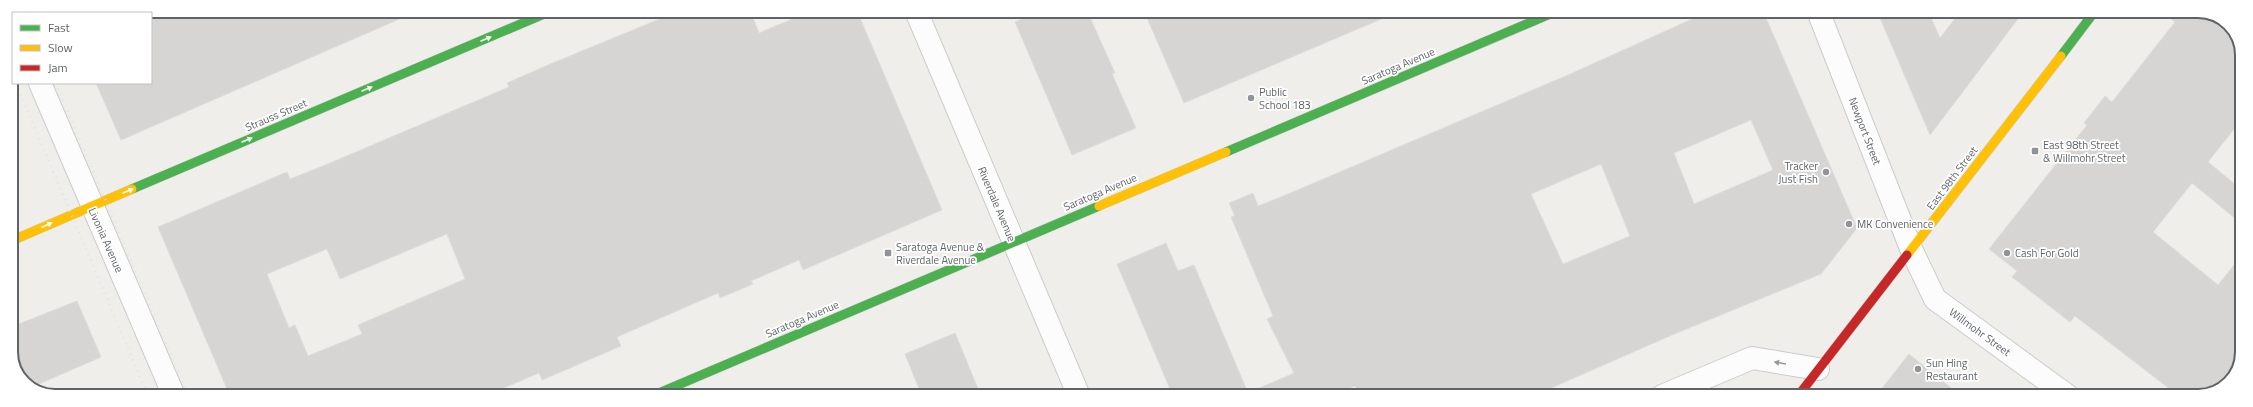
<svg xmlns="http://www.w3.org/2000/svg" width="2253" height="407" viewBox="0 0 2253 407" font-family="'Titillium Web',sans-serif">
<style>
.building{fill:#d6d5d3;stroke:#deddd9;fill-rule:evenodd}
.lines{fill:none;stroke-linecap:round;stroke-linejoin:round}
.street-casing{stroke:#cbcccc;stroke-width:24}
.fast-casing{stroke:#cacacb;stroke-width:10}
.slow-casing{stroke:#cacacb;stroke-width:10}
.jam-casing{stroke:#cacacb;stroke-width:10}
.street{stroke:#fdfcfc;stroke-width:22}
.fast{stroke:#4caf50;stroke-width:9}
.slow{stroke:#ffc107;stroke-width:9}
.jam{stroke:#c62828;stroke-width:9}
.rail{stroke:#e4e4e4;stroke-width:3;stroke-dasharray:1 5;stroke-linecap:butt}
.oneway{fill:#f6fbf6}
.oneway2{fill:#96999c}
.poi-dot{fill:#919496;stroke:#fff;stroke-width:1.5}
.labels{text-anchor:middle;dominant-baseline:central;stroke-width:3.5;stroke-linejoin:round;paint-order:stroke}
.street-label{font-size:11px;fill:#5f6368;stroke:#fff}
.poi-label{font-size:11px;fill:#5f6368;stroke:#fff;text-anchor:start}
.rim{fill:none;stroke:#5f6368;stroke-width:2}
</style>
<rect width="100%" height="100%" fill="#efeeea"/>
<g class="building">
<path d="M151,11h267l-297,129 -25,-57h55z"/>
<path d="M679,11h71l9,22 52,-22h46l85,199 -139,60 -4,-10 -48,21 2,3 -33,14 -2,-5 -101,44 4,9 -79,34 -3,-7 -54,23h-255l-72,-169 129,-55 3,7 33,-13 186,-79 -2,-4 41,-18zM447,234l18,45 -107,46 4,9 -54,22 -13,-31 -6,3 -22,-54 60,-25 13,30z"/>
<path d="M1040,11h47l28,62 -3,1 24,54 -64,27 -57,-133z"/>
<path d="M1144,11h256l-216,92z"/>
<path d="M1710,11h53l94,217 -36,46 -149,61 -139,61h-174l-4,-10 -24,10h-158l-56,-132 49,-21 12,28 16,-6 54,128 46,-20 -27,-54 6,-3 -42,-99 4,-1 -6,-13 24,-10 5,13 30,-12 280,-119zM1751,120l22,50 -79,34 -20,-51zM1601,164l29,72 -67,28 -32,-70z"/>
<path d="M1877,11h51l12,27 21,-27h63l-94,124z"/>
<path d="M2161,11h43l25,13 13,26v69l-34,43 34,28v34l-50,-41 -39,49 65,53 24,-30v103l-15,27 -29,11h-19l-104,-80 -5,6 -58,-45 5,-6 -28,-22 98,-124 -3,-2 21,-27 7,6 63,-80z"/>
<path d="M77,301l24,56 -69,30 -8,-4 -13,-26v-30z"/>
<path d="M955,333l26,63h-59l-17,-42z"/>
<path d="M1909,354l52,42h-85z"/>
</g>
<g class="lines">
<g class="street-casing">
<g id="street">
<path d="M916,11l163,385"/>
<path d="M1818,11l94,240 23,48 133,97"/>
<path d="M40,83l134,313"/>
<path d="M1662,396l90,-38 66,11"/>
</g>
</g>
<g class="fast-casing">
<g id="fast">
<path d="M2061,56l34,-45"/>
<path d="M1226,152l331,-141"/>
<path d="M132,189l419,-178"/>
<path d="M652,396l447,-190"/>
</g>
</g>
<g class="slow-casing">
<g id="slow">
<path d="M1099,206l127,-54"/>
<path d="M11,241l121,-52"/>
<path d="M1907,255l154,-199"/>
</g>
</g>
<g class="jam-casing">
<path id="jam" d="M1798,396l109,-141"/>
</g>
<use href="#street" class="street"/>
<use href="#fast" class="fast"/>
<use href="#slow" class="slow"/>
<use href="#jam" class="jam"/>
<g class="rail">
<path d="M11,72l2,5"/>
<path d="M16,83l132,313"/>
<path d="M56,83l132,313"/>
</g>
</g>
<defs><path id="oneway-solid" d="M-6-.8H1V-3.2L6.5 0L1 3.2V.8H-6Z"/></defs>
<g class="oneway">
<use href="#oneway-solid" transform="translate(486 39) rotate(-23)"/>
<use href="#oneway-solid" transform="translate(367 89) rotate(-23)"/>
<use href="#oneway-solid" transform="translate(247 140) rotate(-23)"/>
<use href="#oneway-solid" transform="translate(128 191) rotate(-23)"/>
<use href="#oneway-solid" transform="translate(47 225) rotate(-24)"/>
</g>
<use class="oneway2" href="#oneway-solid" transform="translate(1780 363) rotate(-170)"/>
<g class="poi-dot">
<circle cx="1251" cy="98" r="4"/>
<rect x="2031" y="147" width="8" height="8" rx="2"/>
<circle cx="1826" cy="172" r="4"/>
<circle cx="1849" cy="224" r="4"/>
<rect x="884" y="249" width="8" height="8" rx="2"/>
<circle cx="2007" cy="253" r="4"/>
<circle cx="1918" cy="369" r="4"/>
</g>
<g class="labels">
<g class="street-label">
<text transform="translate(1398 66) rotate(-23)">Saratoga Avenue</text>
<text transform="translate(276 115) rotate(-23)">Strauss Street</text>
<text transform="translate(1865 131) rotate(69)">Newport Street</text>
<text transform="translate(1952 178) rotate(-53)">East 98th Street</text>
<text transform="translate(1100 192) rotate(-23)">Saratoga Avenue</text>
<text transform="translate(997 204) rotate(67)">Riverdale Avenue</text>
<text transform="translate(106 240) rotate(66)">Livonia Avenue</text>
<text transform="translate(802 319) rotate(-23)">Saratoga Avenue</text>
<text transform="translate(1980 332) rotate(36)">Willmohr Street</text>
</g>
<g class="poi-label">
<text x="1259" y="92">Public<tspan x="1259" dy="13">School 183</tspan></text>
<text x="2043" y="145">East 98th Street<tspan x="2043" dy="13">&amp; Willmohr Street</tspan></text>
<text x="1818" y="166" text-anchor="end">Tracker<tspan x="1818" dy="13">Just Fish</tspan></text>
<text x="1857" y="224">MK Convenience</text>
<text x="896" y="247">Saratoga Avenue &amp;<tspan x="896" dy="13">Riverdale Avenue</tspan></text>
<text x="2015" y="253">Cash For Gold</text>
<text x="1926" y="363">Sun Hing<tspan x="1926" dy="13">Restaurant</tspan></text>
</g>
</g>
<path d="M0 0H2253V407H0ZM55 18H2198A37 37 0 0 1 2235 55V352A37 37 0 0 1 2198 389H55A37 37 0 0 1 18 352V55A37 37 0 0 1 55 18Z" fill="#fff" fill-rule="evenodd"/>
<path class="rim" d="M55 18H2198A37 37 0 0 1 2235 55V352A37 37 0 0 1 2198 389H55A37 37 0 0 1 18 352V55A37 37 0 0 1 55 18Z"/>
<rect x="12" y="12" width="140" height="72" fill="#ffffff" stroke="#bfc1c3"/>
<rect x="20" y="25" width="20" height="6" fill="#4caf50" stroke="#bfc1c3"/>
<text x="48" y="32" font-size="12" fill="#5f6368">Fast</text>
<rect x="20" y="45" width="20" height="6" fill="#ffc107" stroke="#bfc1c3"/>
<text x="48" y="52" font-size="12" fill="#5f6368">Slow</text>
<rect x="20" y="65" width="20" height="6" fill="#c62828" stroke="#bfc1c3"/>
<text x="48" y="72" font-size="12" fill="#5f6368">Jam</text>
</svg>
